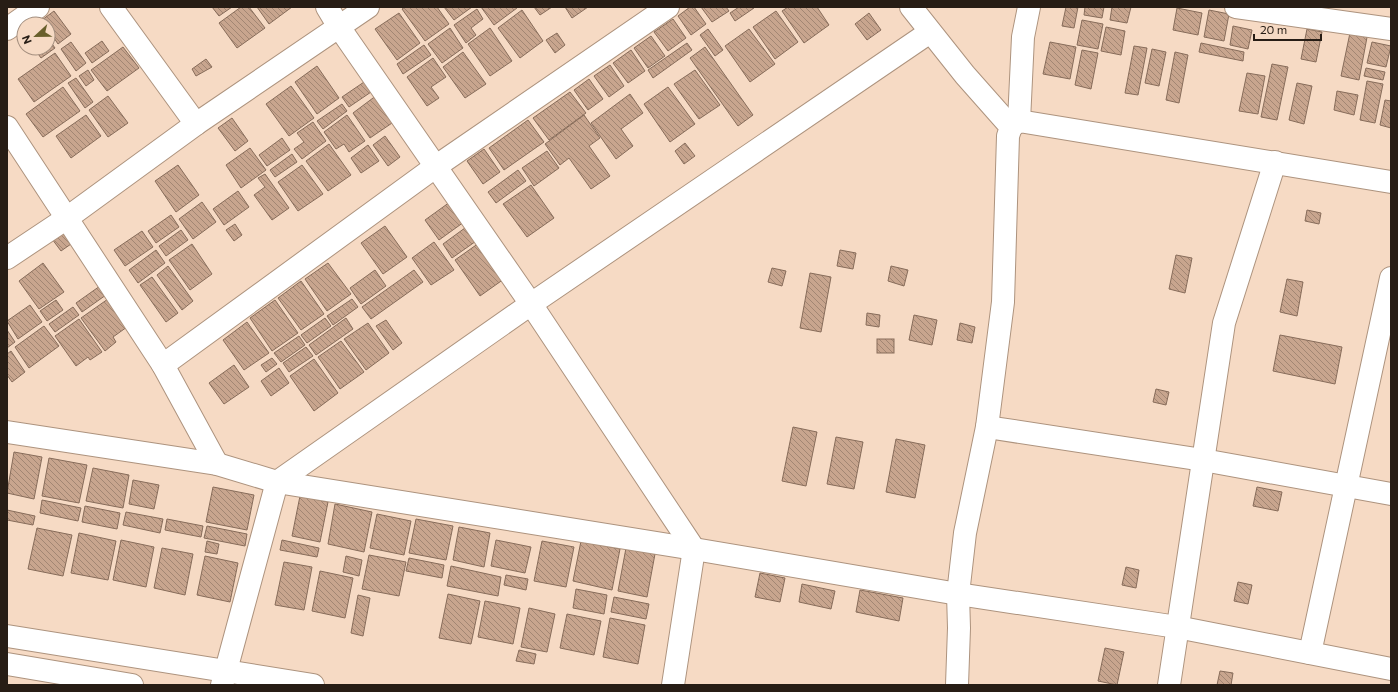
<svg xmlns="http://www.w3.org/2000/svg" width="1398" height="692" viewBox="0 0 1398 692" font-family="Commissioner,sans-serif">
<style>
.building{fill:url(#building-back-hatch);stroke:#876c5a}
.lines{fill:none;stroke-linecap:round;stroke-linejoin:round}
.street-casing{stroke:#ad937e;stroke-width:24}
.secondary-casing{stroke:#ad937e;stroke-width:24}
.street{stroke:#fff;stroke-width:22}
.secondary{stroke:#fff;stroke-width:22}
</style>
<defs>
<pattern id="building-back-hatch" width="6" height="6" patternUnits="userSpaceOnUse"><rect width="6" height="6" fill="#c8a58e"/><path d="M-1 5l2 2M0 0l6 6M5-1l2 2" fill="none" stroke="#a28673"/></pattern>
</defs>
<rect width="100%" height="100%" fill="#f6dac4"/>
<g class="building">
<path d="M212,7h20l-13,9z"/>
<path d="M241,7h8l16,21 -28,20 -18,-25z"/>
<path d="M257,7h35l-23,17z"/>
<path d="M405,7h32l12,17 -24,17 -23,-32z"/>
<path d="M444,7h28l-18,13z"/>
<path d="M481,7h36v1l-23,17z"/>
<path d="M534,7h18l-12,8z"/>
<path d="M565,7h23l-16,11z"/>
<path d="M690,7h4l12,17 -15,11 -13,-19z"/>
<path d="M701,7h25l3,4 -17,11z"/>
<path d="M739,7h14l1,1 -19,13 -5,-8z"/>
<path d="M788,7h29l12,18 -25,18 -22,-32z"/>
<path d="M1066,7h12l-4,21 -12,-2z"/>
<path d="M1085,7h19l-2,11 -18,-3z"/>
<path d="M1112,7h19l-4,16 -17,-3z"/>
<path d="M1177,8l25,5 -4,22 -25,-5z"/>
<path d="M477,9l6,10 -12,9 5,7 -10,8 -12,-18z"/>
<path d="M522,10l21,31 -23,17 -22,-30z"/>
<path d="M1209,10l20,4 -5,27 -20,-4z"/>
<path d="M54,11l17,23 -13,10 -10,-15v-5h-4l-2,-4z"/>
<path d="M776,11l22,31 -23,17 -22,-32z"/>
<path d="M399,13l21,30 -23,17 -22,-31z"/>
<path d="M869,13l12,17 -14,10 -12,-16z"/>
<path d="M673,19l13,19 -18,13 -14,-19z"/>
<path d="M1082,20l21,4 -5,25 -21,-4z"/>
<path d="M1233,26l19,4 -4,19 -18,-4z"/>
<path d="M1106,27l19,4 -4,24 -20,-4z"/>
<path d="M450,28l13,20 -21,15 -14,-19z"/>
<path d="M490,28l22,33 -22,15 -22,-32z"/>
<path d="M1351,28l17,4 -9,48 -18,-4z"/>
<path d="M708,29l15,21 -8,6 -15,-21z"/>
<path d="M749,29l26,35 -25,18 -25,-36z"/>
<path d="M1307,29l15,3 -6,30 -15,-3z"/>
<path d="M557,33l8,12 -10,8 -9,-13z"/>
<path d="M651,36l14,20 -17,12 -14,-20z"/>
<path d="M48,38l7,10 -14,10 -7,-10h14z"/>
<path d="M102,41l7,10 -17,12 -7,-10z"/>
<path d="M71,42l15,21 -10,8 -15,-22z"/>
<path d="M1050,42l26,5 -6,32 -27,-5z"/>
<path d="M1372,42l19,4 -5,21 -19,-4z"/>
<path d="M687,43l5,7 -39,28 -5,-8z"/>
<path d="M1201,43l43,9 -1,9 -44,-9z"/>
<path d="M424,45l7,10 -28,19 -6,-10z"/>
<path d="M1134,46l13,2 -9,47 -13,-2z"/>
<path d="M123,47l16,21 -32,23 -16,-21z"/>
<path d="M705,47l48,68 -15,11 -48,-68z"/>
<path d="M1152,49l14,3 -7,34 -14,-3z"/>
<path d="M631,50l14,21 -17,12 -15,-20z"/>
<path d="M1082,50l16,3 -7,36 -16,-4z"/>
<path d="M463,52l23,32 -21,14 -22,-31z"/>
<path d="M1175,52l13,3 -9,48 -13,-3z"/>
<path d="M55,53l16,23 -37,26 -16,-23z"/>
<path d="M433,58l13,19 -15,10 8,11 -12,8 -20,-29z"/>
<path d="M206,59l6,8 -16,9 -4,-7z"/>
<path d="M1272,64l16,3 -11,53 -16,-3z"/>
<path d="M610,65l14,21 -15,11 -15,-21z"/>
<path d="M317,66l22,32 -22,16 -22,-32z"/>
<path d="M1366,68l19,4 -2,8 -19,-4z"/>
<path d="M88,70l6,10 -8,6 -7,-10z"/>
<path d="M695,70l25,35 -21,14 -25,-35z"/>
<path d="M1247,73l18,3 -7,38 -19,-3z"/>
<path d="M76,78l17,24 -8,6 -17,-25z"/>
<path d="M589,79l14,20 -15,11 -14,-20z"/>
<path d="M367,80l7,10 -25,17 -7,-10z"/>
<path d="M1367,81l16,3 -8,39 -15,-3z"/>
<path d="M1297,83l15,3 -8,38 -15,-4z"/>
<path d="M291,86l23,32 -25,18 -23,-32z"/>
<path d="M63,87l17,24 -37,26 -17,-23z"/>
<path d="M668,87l27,37 -25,18 -26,-38z"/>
<path d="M1337,91l21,4 -4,20 -20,-5z"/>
<path d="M570,92l16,21 -37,27 -16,-22z"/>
<path d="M630,94l13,19 -22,16 12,17 -17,13 -25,-36z"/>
<path d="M377,95l18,26 -25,17 -17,-25z"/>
<path d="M108,96l20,27 -20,14 -19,-27z"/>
<path d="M1385,100l6,1v27l-11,-3z"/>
<path d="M342,104l5,7 -24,18 -6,-8z"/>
<path d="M86,115l15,21 -30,22 -15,-22z"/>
<path d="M347,115l18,26 -16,11 -5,-8 -8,5 -12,-17z"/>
<path d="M584,115l16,23 -11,8 21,30 -19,13 -22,-31 -9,7 -15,-21z"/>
<path d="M232,118l16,23 -13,10 -17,-23z"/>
<path d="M528,120l16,22 -40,28 -15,-22z"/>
<path d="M313,122l13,19 -24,18 -8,-10 10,-7 -7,-9z"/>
<path d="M385,136l15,21 -12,9 -15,-21z"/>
<path d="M282,138l8,12 -23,16 -8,-11z"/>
<path d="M685,143l10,13 -11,8 -9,-13z"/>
<path d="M329,144l22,31 -23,16 -22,-30z"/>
<path d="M368,145l11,16 -18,12 -10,-15z"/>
<path d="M250,148l16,22 -25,18 -15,-23z"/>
<path d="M484,149l16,23 -17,12 -16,-23z"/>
<path d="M547,151l12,17 -25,18 -12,-18z"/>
<path d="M292,154l5,8 -22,15 -5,-7z"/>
<path d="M178,165l21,30 -23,17 -21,-31z"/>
<path d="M302,165l21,29 -25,17 -20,-29z"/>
<path d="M518,170l8,11 -30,22 -8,-11z"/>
<path d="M265,174l24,34 -17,12 -18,-25 11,-8 -7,-9z"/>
<path d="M531,185l23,33 -27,19 -24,-33z"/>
<path d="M238,191l11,16 -25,18 -11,-16z"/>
<path d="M202,202l14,20 -23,17 -14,-20z"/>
<path d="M450,202l14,20 -25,18 -14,-20z"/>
<path d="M1307,210l14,3 -2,11 -14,-3z"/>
<path d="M171,215l8,12 -23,16 -8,-12z"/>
<path d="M235,224l7,11 -8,6 -8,-11z"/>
<path d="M469,225l10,14 -27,19 -9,-14z"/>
<path d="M385,226l22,31 -24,17 -22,-31z"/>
<path d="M181,230l7,10 -22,16 -7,-10z"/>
<path d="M62,231l9,13 -10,7 -9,-12z"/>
<path d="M142,231l11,16 -28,19 -11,-16z"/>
<path d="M434,242l20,28 -23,15 -19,-27z"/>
<path d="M479,243l25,36 -24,17 -25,-36z"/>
<path d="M192,244l20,30 -22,16 -21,-30z"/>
<path d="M156,250l9,13 -27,20 -9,-13z"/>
<path d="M840,250l16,3 -3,16 -16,-3z"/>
<path d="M1176,255l16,3 -7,35 -16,-4z"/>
<path d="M43,263l21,29 -25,17 -20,-28z"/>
<path d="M328,263l23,31 -24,17 -22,-32z"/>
<path d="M168,266l25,35 -11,9 -25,-35z"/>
<path d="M891,266l17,4 -4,16 -16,-5z"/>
<path d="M772,268l14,3 -4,15 -14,-4z"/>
<path d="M375,270l11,16 -25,18 -11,-16z"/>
<path d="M414,270l9,12 -52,37 -9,-12z"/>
<path d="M810,273l21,4 -10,55 -21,-4z"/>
<path d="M152,277l26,36 -12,9 -26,-37z"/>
<path d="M1287,279l16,3 -6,34 -17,-4z"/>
<path d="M301,281l23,33 -23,16 -23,-32z"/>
<path d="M100,286l6,9 -24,17 -6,-9z"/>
<path d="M108,299l19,28 -14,10 3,5 -11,9 -24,-33z"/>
<path d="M352,299l6,8 -25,18 -6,-9z"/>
<path d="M56,300l7,10 -16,11 -7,-10z"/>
<path d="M275,300l23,33 -26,18 -22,-33z"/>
<path d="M30,305l12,17 -24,17 -11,-18z"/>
<path d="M73,307l6,8 -24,17 -6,-8z"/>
<path d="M867,313l13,2 -1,12 -13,-2z"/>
<path d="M914,315l23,5 -5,25 -23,-5z"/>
<path d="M325,318l6,8 -24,17 -6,-8z"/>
<path d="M346,318l7,11 -37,26 -7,-10z"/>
<path d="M79,319l23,33 -12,8 -2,-3 -12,9 -21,-30z"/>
<path d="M386,320l16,23 -9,7 -17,-24z"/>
<path d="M247,322l22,31 -25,17 -21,-30z"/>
<path d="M368,323l21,30 -23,17 -22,-31z"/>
<path d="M960,323l15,4 -3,16 -15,-3z"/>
<path d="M44,326l15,20 -30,22 -14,-21z"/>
<path d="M7,330l8,12 -8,6z"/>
<path d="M1280,335l62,12 -7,37 -62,-13z"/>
<path d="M299,336l6,9 -24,17 -7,-9z"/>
<rect x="877" y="339" width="17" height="14"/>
<path d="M341,341l23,31 -24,17 -22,-32z"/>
<path d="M306,347l7,9 -24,16 -6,-9z"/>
<path d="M11,351l14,21 -13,10 -5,-7v-21z"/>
<path d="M272,358l5,6 -11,8 -5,-7z"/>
<path d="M314,359l24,34 -24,18 -24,-35z"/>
<path d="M234,365l15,22 -25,17 -15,-21z"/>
<path d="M279,368l10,15 -18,13 -10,-15z"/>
<path d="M1156,389l13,3 -3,13 -13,-3z"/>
<path d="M793,427l24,5 -11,54 -24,-5z"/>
<path d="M836,437l27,5 -9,47 -27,-5z"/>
<path d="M896,439l29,6 -10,53 -29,-6z"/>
<path d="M14,452l28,5 -8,42 -27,-6z"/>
<path d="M49,458l38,7 -8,38 -37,-7z"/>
<path d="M93,468l36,7 -6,33 -37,-7z"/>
<path d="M133,480l26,5 -5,24 -25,-5z"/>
<path d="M213,487l41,8 -7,35 -41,-8z"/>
<path d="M1257,487l25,5 -4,19 -25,-5z"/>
<path d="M300,496l28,6 -8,40 -28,-6z"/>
<path d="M42,500l39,8 -3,13 -38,-8z"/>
<path d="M335,504l37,8 -8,40 -36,-8z"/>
<path d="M85,506l35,7 -3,16 -35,-7z"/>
<path d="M7,510l28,6 -2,9 -26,-5z"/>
<path d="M126,512l37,7 -3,14 -37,-8z"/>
<path d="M377,514l34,7 -7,34 -34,-7z"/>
<path d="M167,519l36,7 -2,11 -36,-7z"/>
<path d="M416,519l37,7 -7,34 -37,-7z"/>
<path d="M207,526l40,8 -2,12 -41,-8z"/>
<path d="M459,527l31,6 -6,34 -31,-7z"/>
<path d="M37,528l35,7 -9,41 -35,-7z"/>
<path d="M79,533l37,8 -8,39 -37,-7z"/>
<path d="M121,540l33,7 -8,40 -33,-7z"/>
<path d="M282,540l37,8 -2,9 -37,-7z"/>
<path d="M496,540l35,7 -6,26 -34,-7z"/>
<path d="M207,541l12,3 -2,10 -12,-2z"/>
<path d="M542,541l32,6 -8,40 -32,-6z"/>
<path d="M581,541l39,8 -8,41 -39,-9z"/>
<path d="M162,548l31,6 -8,41 -31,-7z"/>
<path d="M626,548l29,6 -8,43 -29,-6z"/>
<path d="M369,555l37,7 -7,34 -37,-7z"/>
<path d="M205,556l33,7 -8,39 -33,-7z"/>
<path d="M346,556l16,4 -3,16 -16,-4z"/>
<path d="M409,558l35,7 -2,13 -36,-7z"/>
<path d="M284,562l28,5 -8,43 -29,-5z"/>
<path d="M451,566l50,11 -3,19 -51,-10z"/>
<path d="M1126,567l13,3 -3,18 -14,-3z"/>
<path d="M320,571l33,7 -8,40 -33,-7z"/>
<path d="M760,573l25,5 -5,24 -25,-5z"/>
<path d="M506,575l22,4 -2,11 -22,-5z"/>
<path d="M1238,582l14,3 -4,19 -14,-3z"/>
<path d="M802,584l33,7 -4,18 -32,-7z"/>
<path d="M576,589l31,6 -3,19 -31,-6z"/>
<path d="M860,590l43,8 -4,23 -43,-9z"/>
<path d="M448,594l32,7 -9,43 -32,-6z"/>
<path d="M358,595l12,3 -7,38 -12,-3z"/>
<path d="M614,597l35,7 -3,15 -35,-7z"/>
<path d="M485,601l35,7 -7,36 -35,-7z"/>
<path d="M529,608l26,6 -8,38 -26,-5z"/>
<path d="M567,614l34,7 -7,34 -34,-7z"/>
<path d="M610,618l35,7 -7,39 -35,-7z"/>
<path d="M1105,648l19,4 -7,33 -19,-4z"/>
<path d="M519,650l17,4 -2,10 -18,-3z"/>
<path d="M1220,671l13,2 -2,12h-14z"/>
</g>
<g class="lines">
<g class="street-casing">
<g id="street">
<path d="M111,7l85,117"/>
<path d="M327,7l12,20 192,277 163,245 -21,136"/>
<path d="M911,7l54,68 46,52 -3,9 -5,166 -16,125 -22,106 -7,61 1,34 -2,57"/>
<path d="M1236,7l155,22"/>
<path d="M7,29l31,-22"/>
<path d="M1019,121l4,-84 6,-30"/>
<path d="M7,127l156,238 54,99"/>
<path d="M1011,127l8,-6 372,61"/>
<path d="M7,258l60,-40 129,-94 172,-117"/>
<path d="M163,365l272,-198 233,-160"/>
<path d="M987,427l216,33 188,34"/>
<path d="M7,432l210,32 60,18 417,67 264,45 219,33 214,42"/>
<path d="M1310,653l81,-375"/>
<path d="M222,685l55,-203 254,-178 399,-272"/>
<path d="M1169,685l55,-362 51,-161"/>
</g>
</g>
<g class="secondary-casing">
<g id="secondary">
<path d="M7,636l306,49"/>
<path d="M7,664l125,21"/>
</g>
</g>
<use href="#street" class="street"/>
<use href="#secondary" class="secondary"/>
</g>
<rect width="1398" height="692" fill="none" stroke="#271d15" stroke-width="16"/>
<g transform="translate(36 36) rotate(248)"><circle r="19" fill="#f6dac4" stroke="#a38e7e"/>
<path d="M0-3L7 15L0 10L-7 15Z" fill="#685f2b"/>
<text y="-6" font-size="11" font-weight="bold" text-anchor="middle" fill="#271d15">N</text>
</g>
<path d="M1254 34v6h67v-6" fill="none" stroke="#271d15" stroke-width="2"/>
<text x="1260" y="34" font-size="12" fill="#271d15" stroke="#f6dac4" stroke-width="3" paint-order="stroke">20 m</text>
</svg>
